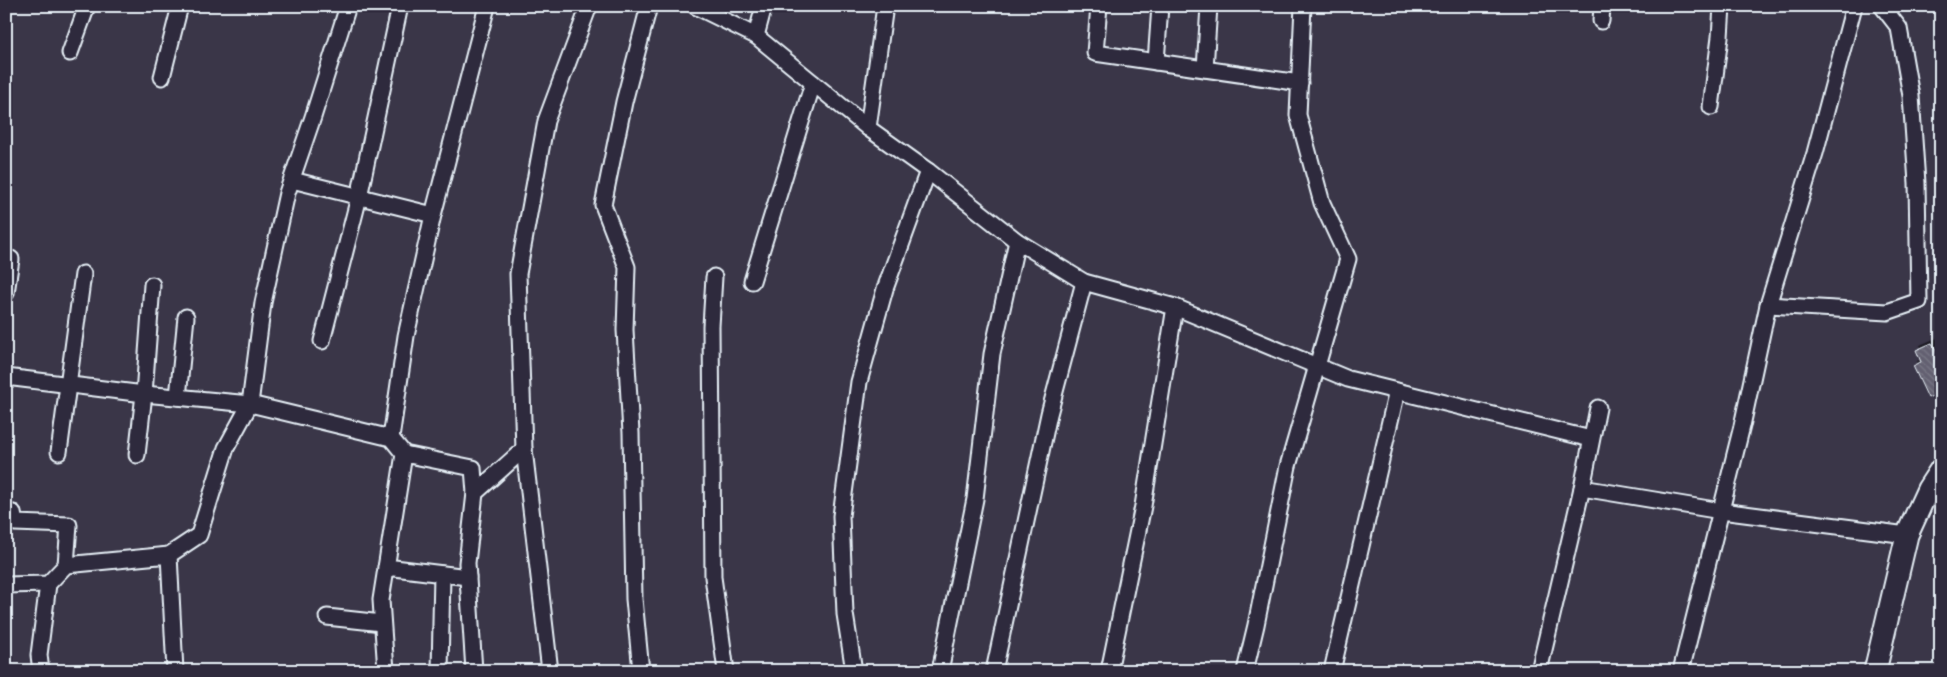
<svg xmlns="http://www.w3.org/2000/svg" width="1947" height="677" viewBox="0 0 1947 677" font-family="Mali,sans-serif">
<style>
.building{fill:url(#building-back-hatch);stroke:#e8f1f8;filter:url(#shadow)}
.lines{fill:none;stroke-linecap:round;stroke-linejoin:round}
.street-casing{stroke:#e8f1f8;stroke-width:19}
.secondary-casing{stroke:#e8f1f8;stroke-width:25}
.street{stroke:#2f2a3d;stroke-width:15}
.secondary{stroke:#2f2a3d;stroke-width:21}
</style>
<defs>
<pattern id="building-back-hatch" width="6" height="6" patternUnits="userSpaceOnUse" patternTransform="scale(1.25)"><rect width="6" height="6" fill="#636171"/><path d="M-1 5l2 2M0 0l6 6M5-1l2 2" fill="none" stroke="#797886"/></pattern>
<filter id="shadow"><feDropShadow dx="4.5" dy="-4.5" stdDeviation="0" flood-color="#0009"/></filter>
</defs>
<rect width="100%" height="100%" fill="#3a3648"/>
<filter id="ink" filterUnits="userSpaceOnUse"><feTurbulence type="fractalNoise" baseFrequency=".02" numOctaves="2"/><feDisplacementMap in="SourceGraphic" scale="10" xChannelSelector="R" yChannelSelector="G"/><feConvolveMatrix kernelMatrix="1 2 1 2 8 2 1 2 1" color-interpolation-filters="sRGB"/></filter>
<g filter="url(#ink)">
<path class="building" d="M1932,343l9,18v31l-13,6 -15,-32 8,-4 -5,-12z"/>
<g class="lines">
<g class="street-casing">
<g id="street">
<path d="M695,6l61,30 112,92 60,43 89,70 67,41 91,25 173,72 243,60"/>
<path d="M1099,6l-4,47 205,30"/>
<path d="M1601,21l1,-15"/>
<path d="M756,36l8,-30"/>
<path d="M70,53l17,-47"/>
<path d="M1156,62l4,-56"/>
<path d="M1205,69l4,-63"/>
<path d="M162,77l18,-71"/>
<path d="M1711,107l9,-70 2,-31"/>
<path d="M868,128l17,-122"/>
<path d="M292,180l141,35"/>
<path d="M714,277l-3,49 2,251 13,94"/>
<path d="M752,281l61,-198"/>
<path d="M6,293l5,-34"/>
<path d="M1768,305l119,7 32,-11 -2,-118 -6,-87 -12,-68 -17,-22"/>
<path d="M322,341l37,-144 41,-191"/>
<path d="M6,377l138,17 106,10 141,34 13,16"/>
<path d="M178,397l8,-80"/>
<path d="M391,438l15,-102 27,-121 54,-209"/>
<path d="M59,452l24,-178"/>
<path d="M137,455l7,-61 8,-109"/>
<path d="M1582,488l139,23 186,24"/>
<path d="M6,512l7,1 2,10 54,2 -3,40"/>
<path d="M169,555l30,-20 27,-87 24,-44 13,-101 24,-110 26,-76 35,-111"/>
<path d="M386,567l82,10"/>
<path d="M6,585l42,-1 18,-19 103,-10 6,116"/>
<path d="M327,617l55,6"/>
<path d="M41,671l-2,-16 9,-71"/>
<path d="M386,671l-5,-71 23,-146 69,14 2,25"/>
<path d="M440,671l2,-97"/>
<path d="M474,671l-7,-108 8,-70 49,-44"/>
<path d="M550,671l-26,-222 -6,-175 28,-153 43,-115"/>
<path d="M641,671l-7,-72 -3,-166 -6,-103 2,-63 -24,-62 21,-103 25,-96"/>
<path d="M854,671l-9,-57 -4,-98 18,-134 26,-93 43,-118"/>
<path d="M940,671l35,-172 17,-145 25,-113"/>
<path d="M994,671l55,-257 35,-132"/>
<path d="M1109,671l34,-165 32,-199"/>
<path d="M1245,671l11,-46 32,-159 60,-207 -26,-56 -24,-88 5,-109"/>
<path d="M1332,671l65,-280"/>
<path d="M1539,671l43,-183 16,-80"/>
<path d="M1681,671l61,-245 26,-121 47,-152 39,-147"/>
</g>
</g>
<g class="secondary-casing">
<path id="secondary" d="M1875,671l32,-136 21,-46 13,-20"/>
</g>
<use href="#street" class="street"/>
<use href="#secondary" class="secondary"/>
</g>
</g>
<rect width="1947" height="677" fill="none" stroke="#2f2a3d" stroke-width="25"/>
<rect x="12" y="12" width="1922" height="652" fill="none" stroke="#e8f1f8" stroke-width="2" filter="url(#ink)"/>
</svg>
